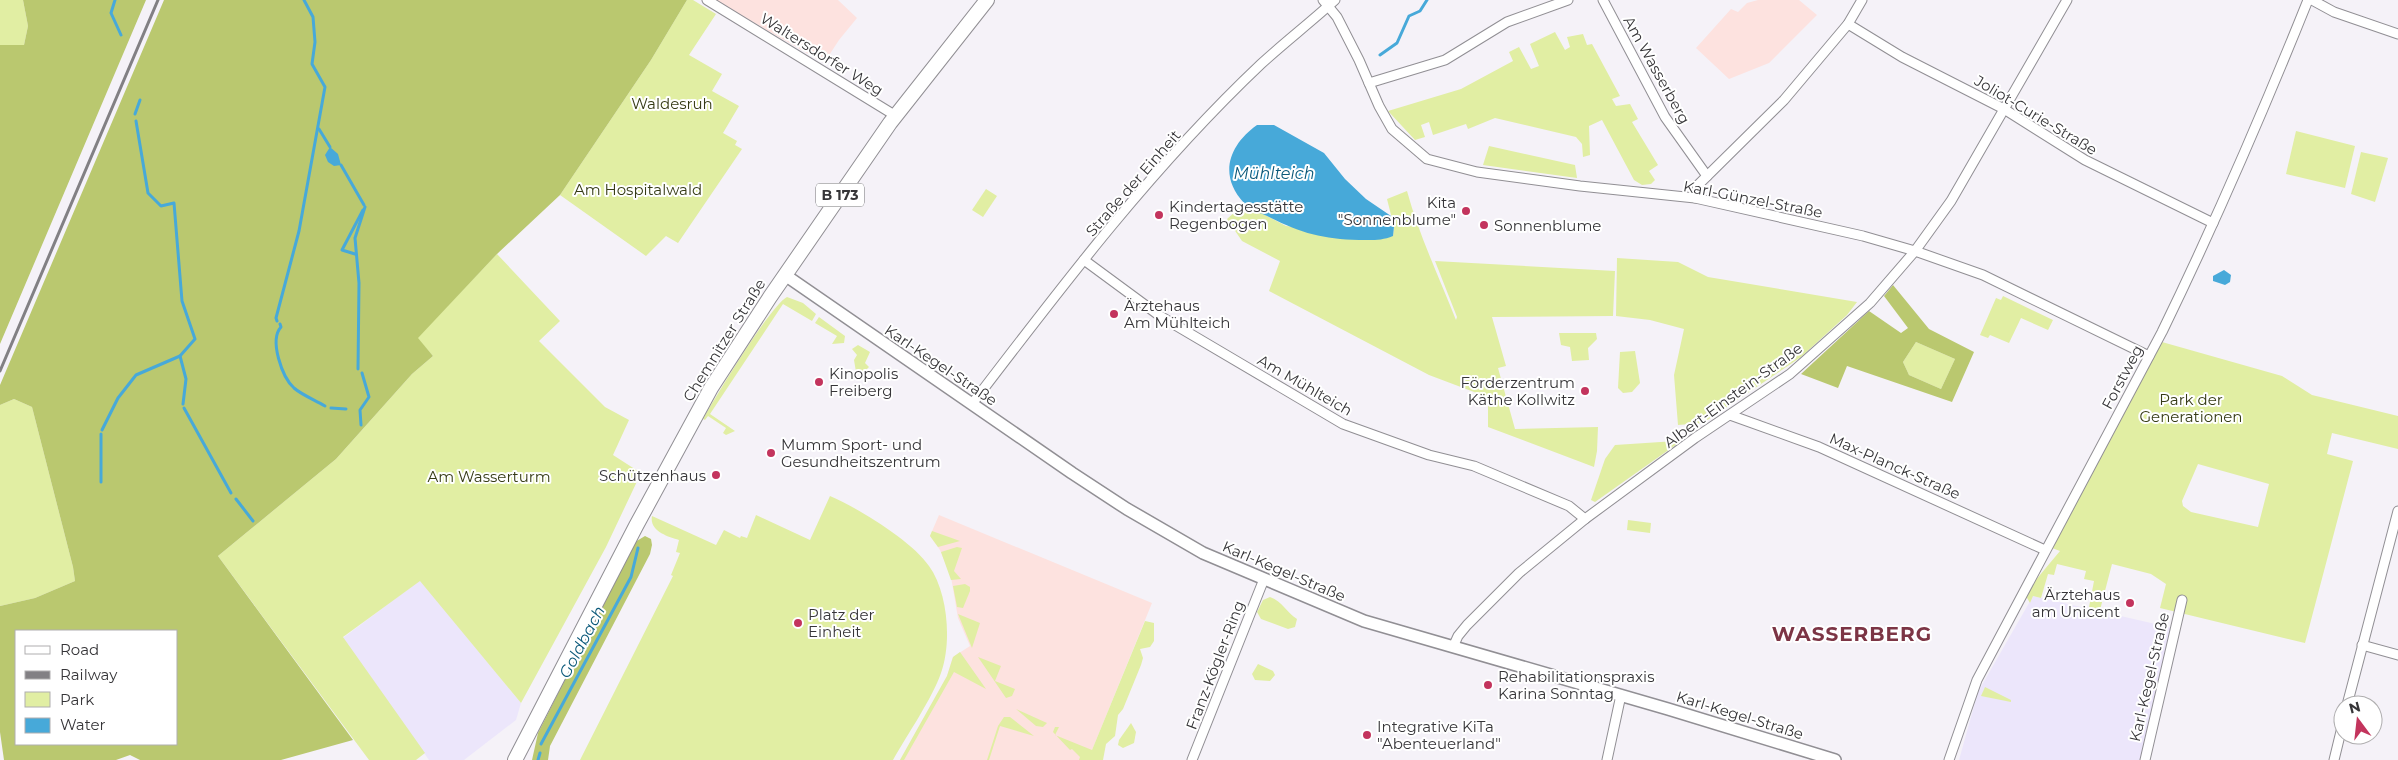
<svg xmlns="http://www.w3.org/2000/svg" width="2398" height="760" viewBox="0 0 2398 760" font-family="Montserrat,sans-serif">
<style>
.commercial{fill:#ece6fb}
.industrial{fill:#fde2df}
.green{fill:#e1eea3;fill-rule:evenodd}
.forest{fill:#bac86f;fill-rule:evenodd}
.water{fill:#47a9d9}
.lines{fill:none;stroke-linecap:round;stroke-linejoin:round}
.stream{stroke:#47a9d9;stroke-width:3}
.minor-casing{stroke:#918f94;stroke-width:11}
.tertiary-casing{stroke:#918f94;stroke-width:14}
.primary-casing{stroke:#918f94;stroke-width:16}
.minor{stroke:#fff;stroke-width:9}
.tertiary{stroke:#fff;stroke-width:11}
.primary{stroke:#fff;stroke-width:14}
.rail{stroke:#828084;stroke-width:3}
.poi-dot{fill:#c3345d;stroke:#fff;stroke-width:2}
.labels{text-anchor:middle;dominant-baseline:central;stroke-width:4;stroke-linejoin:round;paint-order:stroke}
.shield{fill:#fff;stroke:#727274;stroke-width:1}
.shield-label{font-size:14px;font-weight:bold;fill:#363538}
.street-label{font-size:15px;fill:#363538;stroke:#fff}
.park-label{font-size:15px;fill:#363b16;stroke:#fff}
.poi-label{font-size:15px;fill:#363538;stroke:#fff;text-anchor:start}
.water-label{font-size:16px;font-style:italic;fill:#0b597a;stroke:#fff}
.district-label{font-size:20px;font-weight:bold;letter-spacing:1px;fill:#7c3545;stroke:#fff}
</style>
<rect width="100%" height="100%" fill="#f5f2f8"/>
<g class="commercial">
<path d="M420,580l101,123 -5,17 -52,40h-35l-86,-122z"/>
<path d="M2033,596l140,32 -32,132h-182l19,-68z"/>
</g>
<g class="industrial">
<path d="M715,0h123l19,18 -18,22 -15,23z"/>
<path d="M1758,0h41l18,15 -48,48 -40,16 -33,-31 35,-39 7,3 9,-9z"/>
<path d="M939,515l213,88 -64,157h-188l47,-84 6,-19 17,-11 -12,-28 -7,-41 -11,-27 -10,-14z"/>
</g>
<g class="green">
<path d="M0,0h23l5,26 -4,19h-24z"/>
<path d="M687,0h6l23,14 -27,41 33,19 -10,17 27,15 -16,27 14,8 -2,4 7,4 -64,94 -12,-7 -20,20 -86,-61 91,-135z"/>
<path d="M1555,32l10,18 5,-3 -3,-10 16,-3 4,11 5,-1 28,52 -8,3 4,7 14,-2 8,15 -6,3 26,43 -9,6 6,9 -4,4 -9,1 -8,-5 -32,-60 -13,6 1,29 -7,2 -1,-13 -6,-7 -81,-19 -27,11 -2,-5 -33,11 -4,-13 -8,3 4,12 -10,3 -27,-29 73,-22 52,-28 -4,-9 10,-5 12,22 8,-3 -9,-22z"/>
<path d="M2296,131l59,15 -10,42 -59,-14z"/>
<path d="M1489,146l86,19 2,13 -94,-13z"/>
<path d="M2361,152l27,6 -13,44 -24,-8z"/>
<path d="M986,189l11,7 -14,21 -11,-7z"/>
<path d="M1407,191c12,44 32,86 49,129l1,-3 -22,-56 180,10 -2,45 -121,1 14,49 -8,2 17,61 83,-2 -1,24 -3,16 -106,-40v-24l-6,-8 -53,-20 -160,-84 11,-30 -38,-20 -15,-22 17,-15 42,22 107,10 1,-9 -7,-28z"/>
<path d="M497,254l63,67 -21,20 66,66 24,13 -16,35 28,18 -35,74 -85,156 -101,-122 -77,56 82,116 -9,7h-47l-151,-204 118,-97 76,-85 21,-18 -16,-18z"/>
<path d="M1617,258l61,4 30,15 149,25 -10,13 -46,42 -98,66 -25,2 -4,-50 10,-46 -34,-9 -34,-4z"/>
<path d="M2003,296l50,24 -5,10 -27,-12 -12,25 -19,-8 -2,3 -8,-3 16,-37 5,2z"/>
<path d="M787,297l16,6 13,11 -4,7 -29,-17 -73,110 25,17 -9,4 -3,-2 3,-5 -18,-12 -3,4 -2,-1c12,-21 67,-113 84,-122z"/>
<path d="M819,317l26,19 -1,7 -12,1 5,-8 -22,-13z"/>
<path d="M1559,333h37l1,6 -9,9 1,12 -17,1 -2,-14 -9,-2z"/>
<path d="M1916,342l39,17 -14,30 -32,-14 -6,-13z"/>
<path d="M2162,342l120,34 30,19 86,21v33l-66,-16 -5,21 26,7 -48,182 -145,-35 6,-24 -15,-10 -39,-10 -12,46 -11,-3 5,-26 -10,-2 2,-8 -29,-7 -3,11 -6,-1 -7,24 -8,-2 -3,7 -4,-7 3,-8 31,-37 -8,-3zM2198,464l71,20 -11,43 -67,-15 -8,-6 -1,-5z"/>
<path d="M858,345l12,7 -5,11 4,4 -8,8 -5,-3 -2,-12 3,-5 -5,-6z"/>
<path d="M1635,351l5,32 -8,9 -9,1 -5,-5 2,-36z"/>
<path d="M14,399l18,8 41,160 2,14 -40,17 -35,8v-201z"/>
<path d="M1676,441l1,3 -82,58 -4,-2 14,-41 10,-14z"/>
<path d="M830,496c28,12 82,45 99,70 19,26 23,77 12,107 -9,26 -34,62 -48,87h-313l93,-184 -2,-1 9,-22 -4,-1 3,-12c-11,-3 -30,-9 -27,-24l64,29 8,-15 16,8 1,-2 6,2 9,-23 54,25z"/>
<path d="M1628,520l23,3 -1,10 -23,-3z"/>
<path d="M932,531l28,10 -22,6 -8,-11z"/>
<path d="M957,547l5,1 -8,23 7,8 -10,1 -10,-28z"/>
<path d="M965,584l5,3v4l-7,17 -6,-1 -4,-21z"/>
<path d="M1270,597c13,5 16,15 27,22l-2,8 -7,2 -27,-10 -4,-7 6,-12z"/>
<path d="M958,614l22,9 -8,25z"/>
<path d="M1145,621l9,2v18l-4,6 -10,2 3,9 -2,7 -18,44 -5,6 -3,21 -9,8 -3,16h-24l1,-3 -8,-8 -2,1 -17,-18 2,-5h4l-4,8 37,15z"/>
<path d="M960,652l26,37 -32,-17 -50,88h-4l47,-84 6,-19z"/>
<path d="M978,657l23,9 -6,15 20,8 -3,7 -6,2z"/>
<path d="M1258,664l15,7 2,4 -5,6 -15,-1 -3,-6z"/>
<path d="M1985,687l26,13v2l-30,-6z"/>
<path d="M1016,709l31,14 -4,4 -7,-1z"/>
<path d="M1004,717h6l24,19 -34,-10 -11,34h-2l11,-34z"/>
<path d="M1131,723l5,9 -2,11 -11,5 -5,-3 1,-5z"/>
</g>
<g class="forest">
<path d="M23,0h123l-146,344v-299h24l4,-19z"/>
<path d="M164,0h523l-36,60 -91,135 -63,59 -79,84 15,18 -21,18 -76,85 -118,97 135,184 -72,20h-141l-10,-5 -14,5h-112l-4,-28v-126l35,-8 40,-17 -2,-14 -41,-160 -18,-8 -14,6v-20zM16,631h160v113h-160z"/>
<path d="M1893,285l36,44 45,23 -22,50 -105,-36 -9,22 -37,-14 68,-63 32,22 7,-5 -24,-32zM1916,342l39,17 -14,30 -32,-14 -6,-13z"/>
<path d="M645,536l6,3 1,6 -2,9 -100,192 -2,14h-16l6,-27 97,-191z"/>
</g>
<g class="water">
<path d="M1257,125h17l50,28 21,26 21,20 25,17 3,11 -1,9c-12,5 -22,4 -34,4 -37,-1 -59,-7 -92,-24 -7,-3 -18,-7 -23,-13 -26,-28 -15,-58 13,-78z"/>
<path d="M330,147l8,7 3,11 -7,1 -6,-4 -3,-7z"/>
<path d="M2224,270l7,5 -1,7 -5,3 -12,-4v-5z"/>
</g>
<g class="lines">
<g class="stream">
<path d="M115,0l-4,13 10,22"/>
<path d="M1380,55l17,-12 12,-27 11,-5 7,-11"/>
<path d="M135,114l5,-14"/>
<path d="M136,121l12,72 13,13 13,-3 8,98 13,38 -15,17 6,23 -3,25"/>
<path d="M319,129l11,18"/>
<path d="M341,165l23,40"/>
<path d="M355,254l-13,-4 21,-40"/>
<path d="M277,321l-1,-3 23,-87 26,-144 -13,-23 3,-22 -2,-25 -9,-17"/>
<path d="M280,324l1,3c-12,13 1,50 13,61 8,7 21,12 31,18"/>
<path d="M358,369l1,-86 -4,-45 10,-31"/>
<path d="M184,408l47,85"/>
<path d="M331,408l15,1"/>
<path d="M361,425l-1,-15 9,-13 -7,-24"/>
<path d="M102,430l16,-32 18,-23 44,-19"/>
<path d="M101,434v48"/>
<path d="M236,499l17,22"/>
<path d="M541,744l90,-167 7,-29"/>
<path d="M538,760l2,-7"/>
</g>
<g class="minor-casing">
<g id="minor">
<path d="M707,0l189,116"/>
<path d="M1323,0l14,17 22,43 20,46 13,23 35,30 50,13 103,14 115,12 168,38 52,15 68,24 166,81"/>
<path d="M1603,0l62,117 42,59"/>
<path d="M2312,0l22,12 64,22"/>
<path d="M1848,24l54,33 102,52 81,51 128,63"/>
<path d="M1369,83l76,-23 62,-38 61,-22"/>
<path d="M1695,198l3,-13 86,-85 64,-76 14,-24"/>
<path d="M1084,260l76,56 183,108 86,31 45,11 95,40 16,13"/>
<path d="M972,404c90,-118 181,-238 289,-340 24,-22 50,-42 74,-64"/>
<path d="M1730,415l89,32 226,103"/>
<path d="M2362,645l36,10"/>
<path d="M1453,647l5,-11 9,-11 52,-52 66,-54 110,-81 95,-64 80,-71 45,-52 36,-50 116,-201"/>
<path d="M2347,705l51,-194"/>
<path d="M1192,760l72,-181"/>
<path d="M1607,760l14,-65"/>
<path d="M1949,760l28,-80 185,-348c53,-109 101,-220 146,-332"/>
<path d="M2145,760l37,-160"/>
<path d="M2334,760l9,-37"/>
</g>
</g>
<g class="tertiary-casing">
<path id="tertiary" d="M785,275l287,198 55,36 76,44 161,68 304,88 167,51"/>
</g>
<g class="primary-casing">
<path id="primary" d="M515,760l121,-234 75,-138 59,-91 120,-174 97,-123"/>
</g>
<use href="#minor" class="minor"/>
<use href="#tertiary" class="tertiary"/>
<use href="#primary" class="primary"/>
<path class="rail" d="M0,371l158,-371"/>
</g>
<g class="poi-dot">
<circle cx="1466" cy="211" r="5"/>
<circle cx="1159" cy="215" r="5"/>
<circle cx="1484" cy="225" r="5"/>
<circle cx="1114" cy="314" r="5"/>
<circle cx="819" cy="382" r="5"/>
<circle cx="1585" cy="391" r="5"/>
<circle cx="771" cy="453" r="5"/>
<circle cx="716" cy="475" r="5"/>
<circle cx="2130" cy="603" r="5"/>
<circle cx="798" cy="623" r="5"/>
<circle cx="1488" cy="685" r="5"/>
<circle cx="1367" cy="735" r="5"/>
</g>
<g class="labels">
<rect class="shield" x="816" y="183.5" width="48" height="23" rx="4"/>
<g class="shield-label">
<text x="840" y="195">B 173</text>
</g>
<g class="street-label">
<text transform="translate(822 54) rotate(32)">Waltersdorfer Weg</text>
<text transform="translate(1657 70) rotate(61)">Am Wasserberg</text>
<text transform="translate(2036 115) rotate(31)">Joliot-Curie-Straße</text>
<text transform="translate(1133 183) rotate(-49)">Straße der Einheit</text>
<text transform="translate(1753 199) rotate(11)">Karl-Günzel-Straße</text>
<text transform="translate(724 340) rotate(-58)">Chemnitzer Straße</text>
<text transform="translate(941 365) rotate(34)">Karl-Kegel-Straße</text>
<text transform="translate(2122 377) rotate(-62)">Forstweg</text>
<text transform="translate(1305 385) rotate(30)">Am Mühlteich</text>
<text transform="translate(1733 395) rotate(-36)">Albert-Einstein-Straße</text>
<text transform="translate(1895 466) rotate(24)">Max-Planck-Straße</text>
<text transform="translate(1284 571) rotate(23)">Karl-Kegel-Straße</text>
<text transform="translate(1215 665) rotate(-69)">Franz-Kögler-Ring</text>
<text transform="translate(2149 677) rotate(-77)">Karl-Kegel-Straße</text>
<text transform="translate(1740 715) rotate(17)">Karl-Kegel-Straße</text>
</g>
<g class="park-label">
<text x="672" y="103">Waldesruh</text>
<text x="638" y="189">Am Hospitalwald</text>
<text x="2191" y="399">Park der<tspan x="2191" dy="17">Generationen</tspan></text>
<text x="489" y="476">Am Wasserturm</text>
</g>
<g class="poi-label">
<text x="1456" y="202" text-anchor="end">Kita<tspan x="1456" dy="17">"Sonnenblume"</tspan></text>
<text x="1169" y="206">Kindertagesstätte<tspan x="1169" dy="17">Regenbogen</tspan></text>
<text x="1494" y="225">Sonnenblume</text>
<text x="1124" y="305">Ärztehaus<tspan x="1124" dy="17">Am Mühlteich</tspan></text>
<text x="829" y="373">Kinopolis<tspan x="829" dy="17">Freiberg</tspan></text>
<text x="1575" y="382" text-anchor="end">Förderzentrum<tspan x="1575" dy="17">Käthe Kollwitz</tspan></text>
<text x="781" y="444">Mumm Sport- und<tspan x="781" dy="17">Gesundheitszentrum</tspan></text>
<text x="706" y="475" text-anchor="end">Schützenhaus</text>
<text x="2120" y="594" text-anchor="end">Ärztehaus<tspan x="2120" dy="17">am Unicent</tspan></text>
<text x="808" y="614">Platz der<tspan x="808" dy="17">Einheit</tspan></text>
<text x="1498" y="676">Rehabilitationspraxis<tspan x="1498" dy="17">Karina Sonntag</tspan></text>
<text x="1377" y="726">Integrative KiTa<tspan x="1377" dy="17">"Abenteuerland"</tspan></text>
</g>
<g class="water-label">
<text x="1274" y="173">Mühlteich</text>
<text transform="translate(582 642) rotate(-62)">Goldbach</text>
</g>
<g class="district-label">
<text x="1852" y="634">WASSERBERG</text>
</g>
</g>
<rect x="15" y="630" width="162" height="115" fill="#ffffff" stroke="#afaeaf"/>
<rect x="25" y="646" width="25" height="8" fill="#ffffff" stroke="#afaeaf"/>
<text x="60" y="655" font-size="15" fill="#363538">Road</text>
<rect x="25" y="671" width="25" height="8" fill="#828084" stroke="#afaeaf"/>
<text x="60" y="680" font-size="15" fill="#363538">Railway</text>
<rect x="25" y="692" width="25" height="15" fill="#e1eea3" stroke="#afaeaf"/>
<text x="60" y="705" font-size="15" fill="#363538">Park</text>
<rect x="25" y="718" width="25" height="15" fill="#47a9d9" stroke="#afaeaf"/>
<text x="60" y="730" font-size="15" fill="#363538">Water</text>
<g transform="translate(2358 720) rotate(345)"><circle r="24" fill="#ffffff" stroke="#afaeaf"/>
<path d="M0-4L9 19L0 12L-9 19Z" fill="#c3345d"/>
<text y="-8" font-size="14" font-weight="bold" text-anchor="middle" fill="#363538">N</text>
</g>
</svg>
